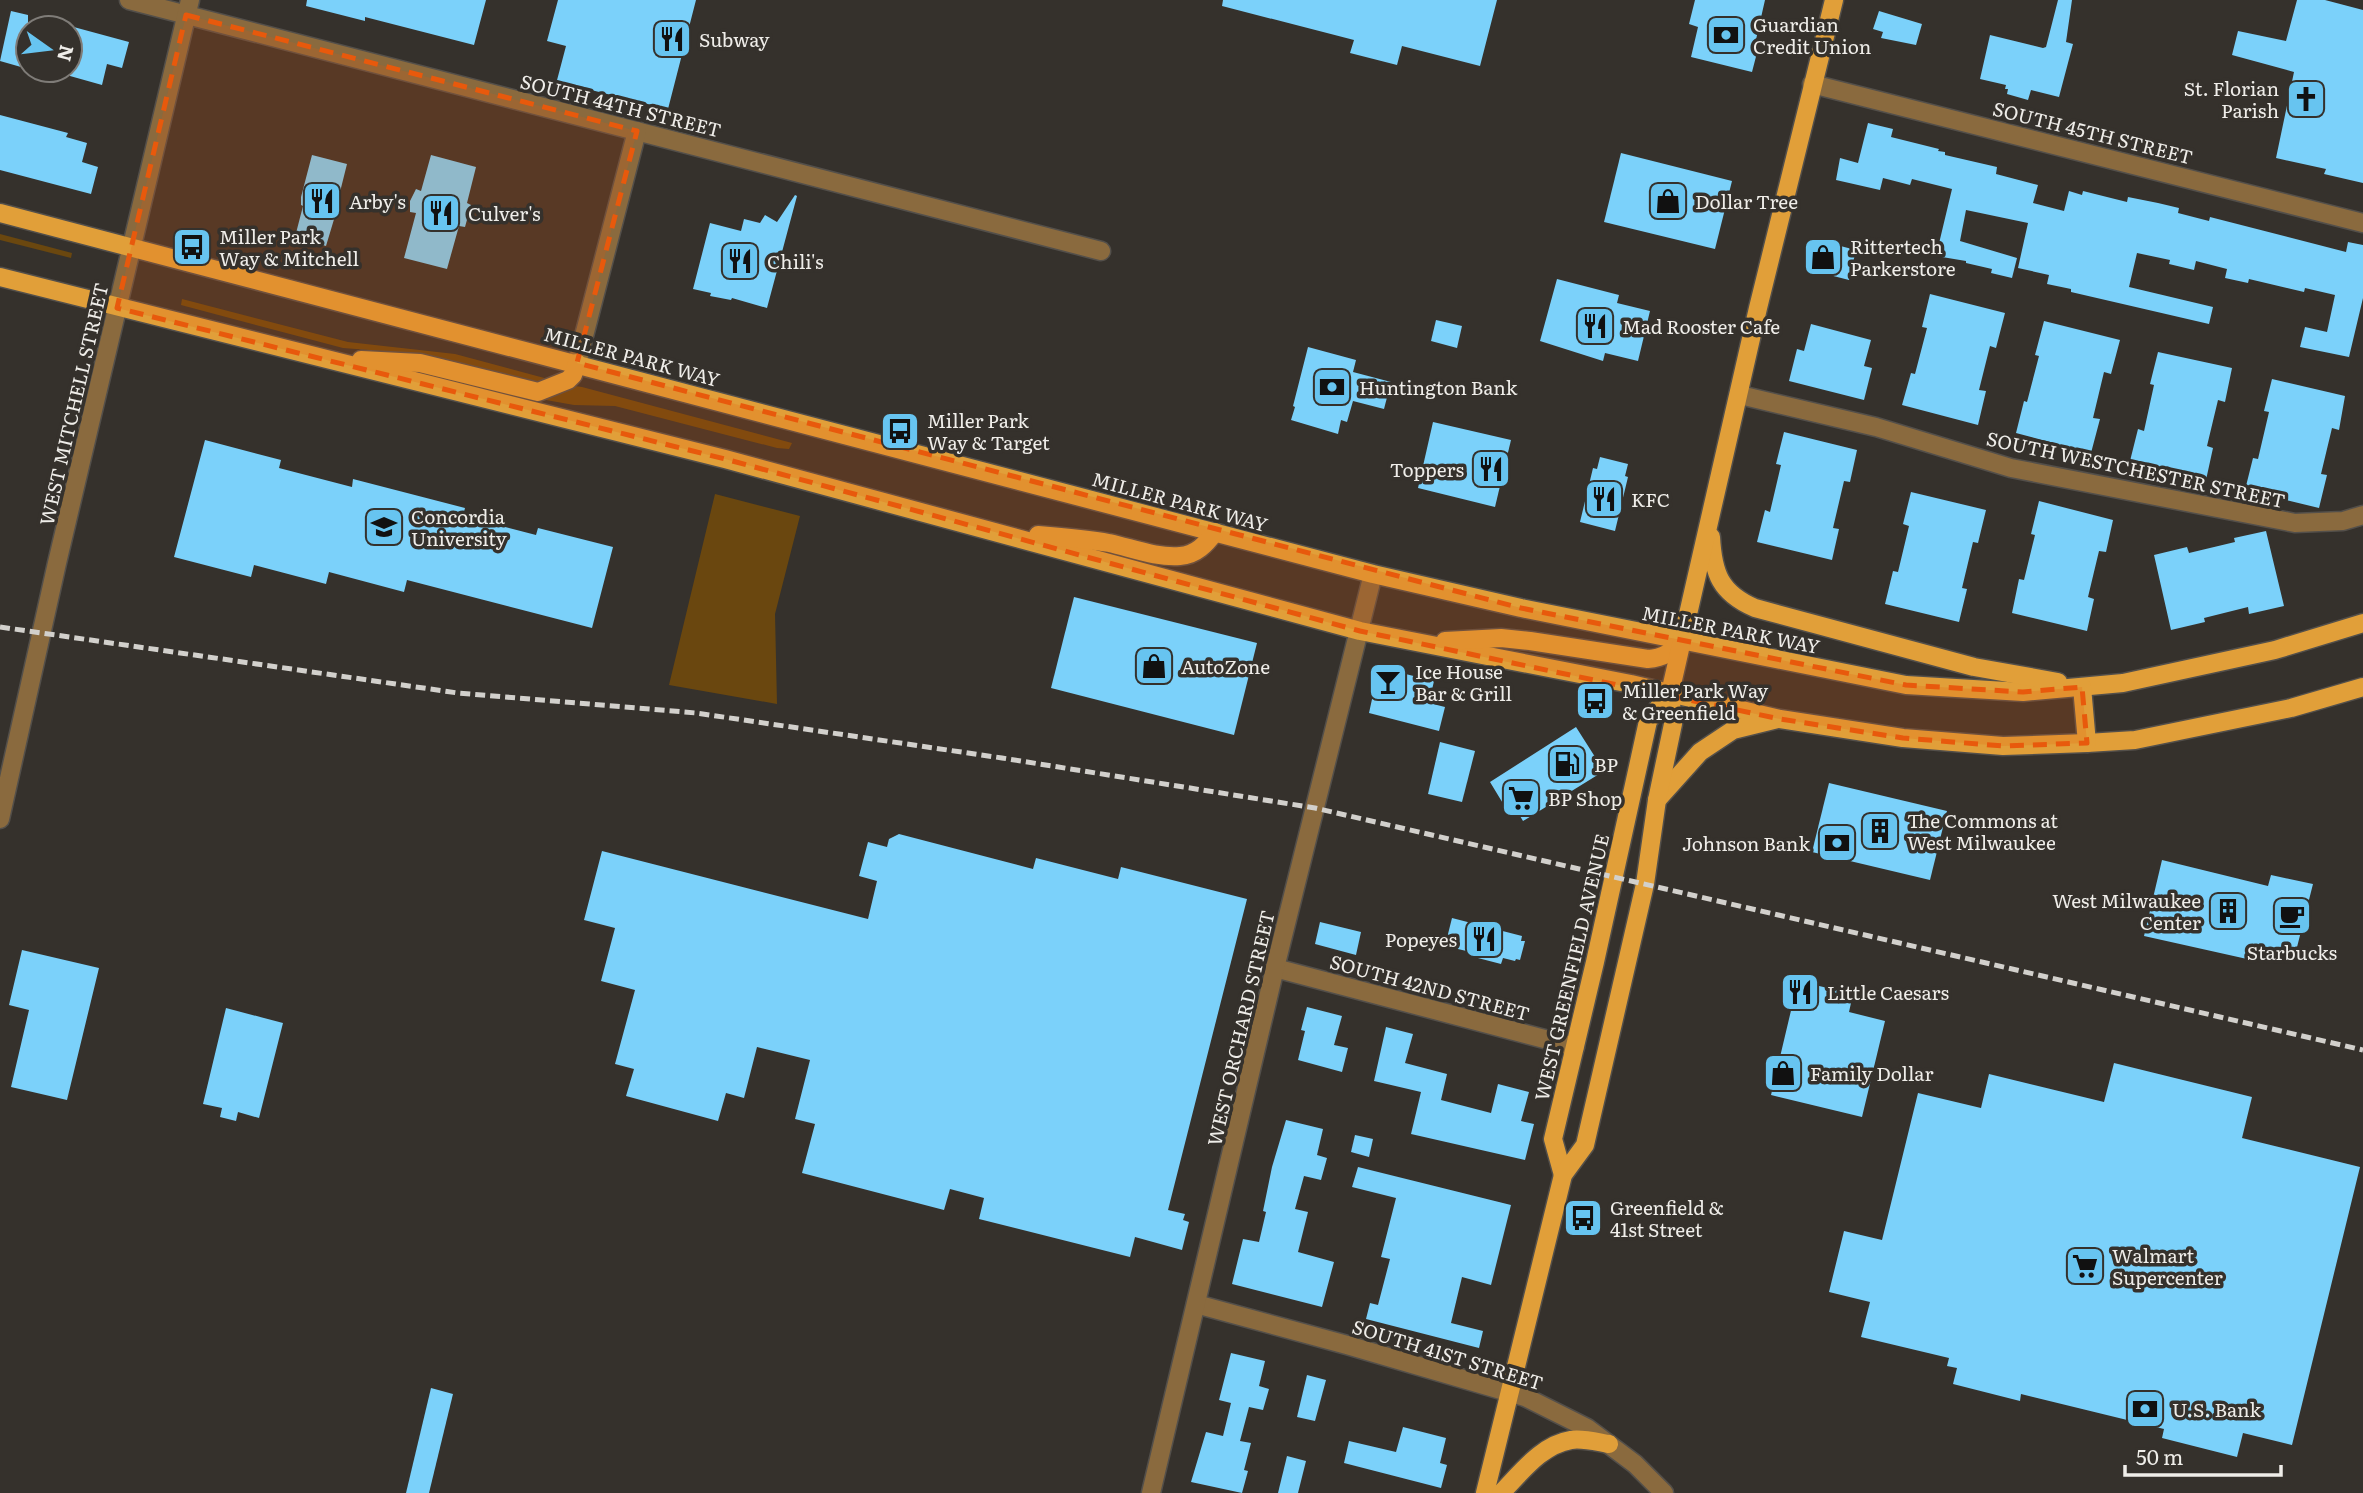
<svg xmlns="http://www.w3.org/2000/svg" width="2363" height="1493" viewBox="0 0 2363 1493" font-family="Literata,serif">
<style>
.green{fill:#6a470f}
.building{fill:#7bd1fa}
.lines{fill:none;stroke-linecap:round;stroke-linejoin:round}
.minor-casing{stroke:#534f4a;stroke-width:21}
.major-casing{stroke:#534f4a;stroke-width:21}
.minor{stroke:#8a6a3e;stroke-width:18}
.major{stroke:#e19f39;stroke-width:18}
.rail{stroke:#d2d0cc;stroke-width:5;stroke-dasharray:10 5;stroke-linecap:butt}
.marked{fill:#e8590c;fill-opacity:0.2;stroke:#e8590c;stroke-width:5;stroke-dasharray:14 9;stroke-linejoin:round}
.labels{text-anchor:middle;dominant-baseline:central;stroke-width:7;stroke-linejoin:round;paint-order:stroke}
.poi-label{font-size:19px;fill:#efede9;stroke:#35312c;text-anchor:start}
.street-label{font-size:19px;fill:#efede9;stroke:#35312c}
</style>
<rect width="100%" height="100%" fill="#35312c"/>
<g class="green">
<path d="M0,234l72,19 -1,5 -71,-18z"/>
<path d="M182,299l166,43 107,12 93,25 -10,4 -129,-30 -66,-5 -162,-43z"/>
<path d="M575,386l7,1 210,56 -3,6 -12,-1 -162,-42 -41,-1 -28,-5 -2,-3z"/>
<path d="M715,494l85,22 -25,98 2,90 -108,-19z"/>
</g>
<g class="building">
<path d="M307,0h179l-12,45 -109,-28v4l-59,-15z"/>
<path d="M558,0h138l-28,109 -85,-21 -1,3 -26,-7 10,-38 -19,-5z"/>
<path d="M1223,0h274l-17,66 -78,-20 -5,19 -47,-12 4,-13 -132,-34z"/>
<path d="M1695,0h70l-10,44 4,1 -7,27 -61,-15 7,-30 -9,-3z"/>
<path d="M2058,0h14l-6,42 7,2 -14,53 -28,-7 -3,10 -21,-6 1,-5h-3l1,-4 -26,-6 10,-44 53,13 3,-1z"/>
<path d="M2297,0h28l38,10v173l-39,-9 2,-5 -50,-11 18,-86 -62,-17 6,-24 48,10z"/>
<path d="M11,11l17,4v54l-28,-8z"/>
<path d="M1879,11l43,13 -6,21 -35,-7 2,-6 -10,-3z"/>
<path d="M70,26l59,16 -7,26 -15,-4 -5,21 -32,-9z"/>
<path d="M0,115l68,18 -2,4 21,6 -5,19 16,5 -7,27 -91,-24z"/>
<path d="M1868,123l25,6 -2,8 48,12 -1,2 7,1v3l52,12 -1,7 42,11 -5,18 31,8 5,-20 13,4 1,-4 44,11 1,-5 30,6 21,5 -1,5 31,8 1,-4 136,35 2,-10 15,3v53l-14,59 -49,-10 5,-20 22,5 8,-37 -30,-7 -1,4 -55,-13 -1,4 -23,-5 2,-9 -31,-8 -2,9 -25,-6 1,-4 -33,-7 -8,34 84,20 -4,17 -138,-32v-3l-24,-5 2,-9 -31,-7 10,-45 -62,-13 -6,31 57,17 -5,20 -21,-5 1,-4 -26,-6v-2l-30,-5 16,-67 -40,-10 -2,6 -27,-7 -3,12 -44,-10 4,-22 18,5z"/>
<path d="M1621,153l111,28 -17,68 -111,-27z"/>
<path d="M312,155l35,9 -8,32h2l-15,50 -31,-9 8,-31 -2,-1v-8z"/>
<path d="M431,155l45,12 -9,36 4,2 -6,22 -6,-1 -12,43 -43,-11 12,-45 -6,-1v-11l6,-12 5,2z"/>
<path d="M795,195l2,1 -30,112 -35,-10 -1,2 -21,-4 1,-3 -18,-4 17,-66 31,8 3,-12 16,4 5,-8 12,7z"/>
<path d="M1813,239l43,11 -7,30 -43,-11z"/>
<path d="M1557,279l62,16 -2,8 33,8 -12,50 -33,-8 -2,8 -63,-20z"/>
<path d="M1930,294l75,19 -9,35 -6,-2 -11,44 7,1 -8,34 -76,-20 9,-32 4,1 12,-46 -5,-1z"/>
<path d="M1436,320l26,6 -5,22 -26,-7z"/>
<path d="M2044,321l76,19 -9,34 -7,-2 -11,46 7,1 -9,34 -75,-20 8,-32 3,1 12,-46 -4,-1z"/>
<path d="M1811,324l60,16 -7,26 8,2 -8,32 -75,-19 8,-32 7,2z"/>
<path d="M1308,347l48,13 -3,12 38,10 -7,27 -31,-8 -6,21 -6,-2 -3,14 -47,-14 4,-13 -2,-1z"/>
<path d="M2158,352l74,16 -7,34 -7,-2 -11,46 6,2 -7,32 -76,-19 8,-32 6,2 10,-46 -4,-1z"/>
<path d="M2272,379l73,17 -6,34 -7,-2 -11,46 6,1 -8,33 -74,-18 8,-32 5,1 11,-47 -5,-1z"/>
<path d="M1433,422l78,18 -16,67 -77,-19z"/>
<path d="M1784,432l73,18 -7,32 -6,-1 -11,47 6,1 -7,31 -75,-18 8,-32 5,2 11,-47 -5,-1z"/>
<path d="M205,440l76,20 -2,8 73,19 1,-8 112,29 -2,8 73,19 2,-7 75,19 -21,81 -185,-48 -3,12 -75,-20 -3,12 -72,-19 -3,12 -77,-20z"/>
<path d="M1600,457l28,7 -3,12 3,1 -13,54 -35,-9 13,-54 4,1z"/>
<path d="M1911,492l75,18 -8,33 -5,-1 -11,46 5,1 -8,33 -74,-18 8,-33 5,1 11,-46 -6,-2z"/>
<path d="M2039,501l74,19 -7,32 -7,-1 -11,46 6,2 -7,32 -75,-18 7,-34 5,1 11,-45 -4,-1z"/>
<path d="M2266,531l18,75 -35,8 -1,-7 -44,11 1,4 -34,8 -17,-75 33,-8 2,6 46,-11 -1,-4z"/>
<path d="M1074,597l183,46 -23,92 -183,-47z"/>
<path d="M1377,667l57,14 -5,22 16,4 -6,24 -70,-18 5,-23 -3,-1z"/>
<path d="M1576,727l28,44 -81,50 -6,-10 -7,4 -20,-33z"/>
<path d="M1440,742l35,9 -13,51 -34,-8z"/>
<path d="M1829,783l118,28 -17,69 -118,-28z"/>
<path d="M899,834l134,35 3,-11 82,21 3,-12 126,32 -79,311 17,4 -2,6 6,2 -7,28 -47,-13 -5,20 -151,-38 5,-21 -34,-9 -6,21 -142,-37 13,-49 -20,-5 15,-59 -53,-13 -13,51 -18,-5 -8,28 -92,-25 8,-27 -19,-5 20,-74 -34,-9 14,-53 -31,-8 18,-69 266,68 9,-38 -18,-5 9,-34 19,5 2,-8z"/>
<path d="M2162,860l106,26 3,-11 42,9 -19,75 -36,-9 -2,11 -112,-25z"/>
<path d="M1452,918l70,18 -1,5h4l-5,19 -4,-1 -1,2 -12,-3 -2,6 -27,-7 1,-4 -30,-7z"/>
<path d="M1320,922l41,10 -5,23 -41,-11z"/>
<path d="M22,950l77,18 -32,132 -56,-13 18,-77 -20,-5z"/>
<path d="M1798,981l55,13 -4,18 36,9 -23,96 -91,-22z"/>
<path d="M1307,1007l35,9 -8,29 14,3 -6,24 -44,-12 7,-29 -4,-1z"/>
<path d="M226,1008l57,15 -24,95 -21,-6 -2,9 -16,-4 2,-9 -19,-4z"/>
<path d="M1386,1027l27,7 -8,29 42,11 -6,26 50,13 7,-29 31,8 -8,29 13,3 -9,36 -114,-26 10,-42 -47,-11z"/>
<path d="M2114,1063l138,34 -10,41 118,29 -68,278 -49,-12 -6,24 -75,-19 2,-9 -143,-35 -1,7 -67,-17 4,-16 -10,-2 2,-8 -88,-21 9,-35 -41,-10 15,-61 38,9 36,-147 63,15 8,-34 115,28z"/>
<path d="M1286,1120l37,9 -6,26 10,3 -6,22 -17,-4 -9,33 13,3 -10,40 36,10 -12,45 -90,-23 11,-45 16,3 7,-30 -3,-1 9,-44z"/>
<path d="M1355,1135l18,4 -4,18 -18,-5z"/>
<path d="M1358,1167l153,38 -20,80 -29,-8 -11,46 32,8 -4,17 -113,-29 4,-16 8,2 12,-46 -9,-2 15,-59 -44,-11z"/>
<path d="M1231,1353l34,8 -6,25 10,3 -6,21 -14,-3 -9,34 11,2 -7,27 4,1 -6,22 -51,-11 15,-50 17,4 8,-33 -12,-3z"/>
<path d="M1307,1375l19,5 -11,41 -18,-4z"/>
<path d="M431,1388l22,6 -24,99h-23z"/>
<path d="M1403,1427l43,11 -6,25 7,2 -6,23 -97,-25 5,-22 47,11z"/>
<path d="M1287,1456l19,5 -8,32h-20z"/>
</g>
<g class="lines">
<g class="minor-casing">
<g id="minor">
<path d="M129,0l972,251"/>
<path d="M1812,84l551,139"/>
<path d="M577,363l60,-232"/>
<path d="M1740,395l136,32 135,41 284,55 48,-2 20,-6"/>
<path d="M0,819l57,-256 133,-563"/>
<path d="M1275,968l300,79"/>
<path d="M1196,1304l151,41 178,52 62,31 48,36 29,29"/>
<path d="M1151,1493l124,-525 98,-394"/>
</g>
</g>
<g class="major-casing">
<g id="major">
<path d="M0,213l1373,361 148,34 385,77 117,7 100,-9 152,-33 88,-27"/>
<path d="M0,277l725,182 635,172 271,53 149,35 123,19 100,8 84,-3 48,-3 156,-32 72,-21"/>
<path d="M361,360l59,3 118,29 30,-12 5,-5 4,-12"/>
<path d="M1038,535c24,2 48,4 71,8 23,5 48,15 71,13 16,-1 26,-12 35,-24"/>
<path d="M1711,537c2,36 9,56 44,71l219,59 84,15"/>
<path d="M1445,641l56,-3 29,3 118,18c16,-1 23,-7 34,-19"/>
<path d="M2082,687l5,56"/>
<path d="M1657,800l43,-48 33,-22 45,-11"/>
<path d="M1563,1175l-10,-36 42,-177 53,-241 22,-28"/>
<path d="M1485,1493l78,-318 22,-30 60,-261 12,-84 16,-76 -3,-31 88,-385 76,-308"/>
<path d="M1501,1493c20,-20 40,-48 70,-53 11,-2 26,2 38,4"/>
</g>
</g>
<use href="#minor" class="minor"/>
<use href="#major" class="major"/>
<path class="rail" d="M0,627l458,66 238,20 306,45 313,50 1048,242"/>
</g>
<path class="marked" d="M186,15l451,116 -60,232 944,245 385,77 117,7 59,-5 5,56 -84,3 -100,-8 -123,-19 -420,-88 -635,-172 -608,-151z"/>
<defs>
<g id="bank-square" transform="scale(2.0125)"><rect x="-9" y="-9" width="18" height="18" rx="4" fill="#67c4f0" stroke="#35312c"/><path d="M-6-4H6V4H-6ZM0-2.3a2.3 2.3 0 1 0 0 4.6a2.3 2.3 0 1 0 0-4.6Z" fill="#111"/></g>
<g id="restaurant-square" transform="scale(2.0125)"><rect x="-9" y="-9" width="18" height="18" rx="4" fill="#67c4f0" stroke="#35312c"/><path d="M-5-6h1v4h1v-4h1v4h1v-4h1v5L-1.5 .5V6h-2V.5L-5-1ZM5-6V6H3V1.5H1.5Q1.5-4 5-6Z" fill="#111"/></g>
<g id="church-square" transform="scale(2.0125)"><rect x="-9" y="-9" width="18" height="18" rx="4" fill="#67c4f0" stroke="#35312c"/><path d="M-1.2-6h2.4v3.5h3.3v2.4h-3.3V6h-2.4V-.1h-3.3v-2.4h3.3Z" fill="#111"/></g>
<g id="shop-square" transform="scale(2.0125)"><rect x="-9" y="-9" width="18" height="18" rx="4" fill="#67c4f0" stroke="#35312c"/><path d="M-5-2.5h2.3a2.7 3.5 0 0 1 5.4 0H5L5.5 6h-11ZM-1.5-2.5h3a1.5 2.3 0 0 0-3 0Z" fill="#111"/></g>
<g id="bus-square" transform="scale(2.0125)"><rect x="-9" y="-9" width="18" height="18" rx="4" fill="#67c4f0" stroke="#35312c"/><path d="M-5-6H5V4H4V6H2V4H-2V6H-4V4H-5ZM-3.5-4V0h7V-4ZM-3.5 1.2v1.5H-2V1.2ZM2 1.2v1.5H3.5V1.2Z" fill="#111"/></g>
<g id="university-square" transform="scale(2.0125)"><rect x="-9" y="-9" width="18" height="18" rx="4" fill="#67c4f0" stroke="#35312c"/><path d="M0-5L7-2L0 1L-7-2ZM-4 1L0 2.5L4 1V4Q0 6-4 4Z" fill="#111"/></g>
<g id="bar-square" transform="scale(2.0125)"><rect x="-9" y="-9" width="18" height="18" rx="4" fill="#67c4f0" stroke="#35312c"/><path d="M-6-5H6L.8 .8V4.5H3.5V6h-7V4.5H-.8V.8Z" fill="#111"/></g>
<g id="fuel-square" transform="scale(2.0125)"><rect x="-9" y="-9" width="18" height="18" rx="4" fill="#67c4f0" stroke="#35312c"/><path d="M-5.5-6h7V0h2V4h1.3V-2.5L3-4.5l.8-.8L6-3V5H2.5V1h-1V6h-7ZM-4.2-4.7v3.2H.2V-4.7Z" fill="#111"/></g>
<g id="supermarket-square" transform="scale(2.0125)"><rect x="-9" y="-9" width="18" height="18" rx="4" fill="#67c4f0" stroke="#35312c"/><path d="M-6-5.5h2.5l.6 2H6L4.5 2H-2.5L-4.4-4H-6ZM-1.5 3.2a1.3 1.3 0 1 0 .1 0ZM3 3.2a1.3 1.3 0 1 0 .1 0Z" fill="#111"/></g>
<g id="building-square" transform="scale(2.0125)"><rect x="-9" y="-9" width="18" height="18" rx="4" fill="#67c4f0" stroke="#35312c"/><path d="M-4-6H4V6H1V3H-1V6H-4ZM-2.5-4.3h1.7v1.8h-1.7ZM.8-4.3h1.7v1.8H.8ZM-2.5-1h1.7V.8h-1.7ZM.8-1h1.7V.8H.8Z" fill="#111"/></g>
<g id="cafe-square" transform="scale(2.0125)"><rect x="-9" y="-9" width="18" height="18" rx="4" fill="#67c4f0" stroke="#35312c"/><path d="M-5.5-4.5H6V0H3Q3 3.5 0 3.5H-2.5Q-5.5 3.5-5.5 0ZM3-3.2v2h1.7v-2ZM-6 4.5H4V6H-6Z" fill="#111"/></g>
</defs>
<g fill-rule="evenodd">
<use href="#bank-square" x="1726" y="35"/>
<use href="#restaurant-square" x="672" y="39"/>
<use href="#church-square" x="2306" y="99"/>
<use href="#restaurant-square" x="322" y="201"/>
<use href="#shop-square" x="1668" y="201"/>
<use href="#restaurant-square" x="441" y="213"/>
<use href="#bus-square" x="192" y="247"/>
<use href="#shop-square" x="1823" y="257"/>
<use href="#restaurant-square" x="740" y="261"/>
<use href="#restaurant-square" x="1595" y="326"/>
<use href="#bank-square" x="1332" y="387"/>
<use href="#bus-square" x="900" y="431"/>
<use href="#restaurant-square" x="1491" y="469"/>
<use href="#restaurant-square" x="1604" y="499"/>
<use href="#university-square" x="384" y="527"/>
<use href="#shop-square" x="1154" y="666"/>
<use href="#bar-square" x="1388" y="682"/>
<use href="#bus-square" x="1595" y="701"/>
<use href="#fuel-square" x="1567" y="764"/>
<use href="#supermarket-square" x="1521" y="798"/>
<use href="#building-square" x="1880" y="831"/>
<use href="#bank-square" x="1837" y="843"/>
<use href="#building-square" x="2228" y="911"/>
<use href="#cafe-square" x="2292" y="916"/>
<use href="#restaurant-square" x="1484" y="939"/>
<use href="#restaurant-square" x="1800" y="992"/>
<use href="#shop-square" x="1783" y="1073"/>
<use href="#bus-square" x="1583" y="1218"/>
<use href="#supermarket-square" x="2085" y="1266"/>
<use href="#bank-square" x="2145" y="1409"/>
</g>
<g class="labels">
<g class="poi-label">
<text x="1753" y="24">Guardian<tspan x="1753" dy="22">Credit Union</tspan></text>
<text x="699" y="39">Subway</text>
<text x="2279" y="88" text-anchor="end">St. Florian<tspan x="2279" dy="22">Parish</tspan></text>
<text x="349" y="201">Arby's</text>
<text x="1695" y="201">Dollar Tree</text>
<text x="468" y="213">Culver's</text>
<text x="219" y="236">Miller Park<tspan x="219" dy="22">Way &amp; Mitchell</tspan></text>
<text x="1850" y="246">Rittertech<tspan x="1850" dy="22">Parkerstore</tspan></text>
<text x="767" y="261">Chili's</text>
<text x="1622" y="326">Mad Rooster Cafe</text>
<text x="1359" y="387">Huntington Bank</text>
<text x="927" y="420">Miller Park<tspan x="927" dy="22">Way &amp; Target</tspan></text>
<text x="1464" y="469" text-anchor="end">Toppers</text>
<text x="1631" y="499">KFC</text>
<text x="411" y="516">Concordia<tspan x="411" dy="22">University</tspan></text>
<text x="1181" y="666">AutoZone</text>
<text x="1415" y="671">Ice House<tspan x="1415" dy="22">Bar &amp; Grill</tspan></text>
<text x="1622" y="690">Miller Park Way<tspan x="1622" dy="22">&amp; Greenfield</tspan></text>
<text x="1594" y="764">BP</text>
<text x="1548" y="798">BP Shop</text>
<text x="1907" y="820">The Commons at<tspan x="1907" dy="22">West Milwaukee</tspan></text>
<text x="1810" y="843" text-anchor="end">Johnson Bank</text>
<text x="2201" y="900" text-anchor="end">West Milwaukee<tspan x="2201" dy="22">Center</tspan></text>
<text x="1457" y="939" text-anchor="end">Popeyes</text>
<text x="2292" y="952" text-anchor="middle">Starbucks</text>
<text x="1827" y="992">Little Caesars</text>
<text x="1810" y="1073">Family Dollar</text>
<text x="1610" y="1207">Greenfield &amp;<tspan x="1610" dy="22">41st Street</tspan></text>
<text x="2112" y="1255">Walmart<tspan x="2112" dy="22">Supercenter</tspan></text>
<text x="2172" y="1409">U.S. Bank</text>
</g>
<g class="street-label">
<text transform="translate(621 105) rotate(14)">SOUTH 44TH STREET</text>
<text transform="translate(2093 132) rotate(14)">SOUTH 45TH STREET</text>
<text transform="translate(632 356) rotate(15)">MILLER PARK WAY</text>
<text transform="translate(73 404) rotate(-77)">WEST MITCHELL STREET</text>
<text transform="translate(2136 469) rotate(12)">SOUTH WESTCHESTER STREET</text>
<text transform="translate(1180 501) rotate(15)">MILLER PARK WAY</text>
<text transform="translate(1731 629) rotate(11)">MILLER PARK WAY</text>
<text transform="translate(1571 967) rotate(-77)">WEST GREENFIELD AVENUE</text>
<text transform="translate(1430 987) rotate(15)">SOUTH 42ND STREET</text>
<text transform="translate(1240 1028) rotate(-77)">WEST ORCHARD STREET</text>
<text transform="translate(1448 1354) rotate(17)">SOUTH 41ST STREET</text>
</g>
</g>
<g transform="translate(49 49) rotate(104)"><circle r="33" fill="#35312c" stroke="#7f7c78" stroke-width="2"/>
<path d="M0-5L12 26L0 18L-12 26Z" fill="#67c4f0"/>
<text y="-10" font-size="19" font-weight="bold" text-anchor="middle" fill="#efede9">N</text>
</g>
<path d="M2125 1465v10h156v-10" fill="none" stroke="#efede9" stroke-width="3.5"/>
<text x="2136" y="1465" font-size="21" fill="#efede9" stroke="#35312c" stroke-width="5" paint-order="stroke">50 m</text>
</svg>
